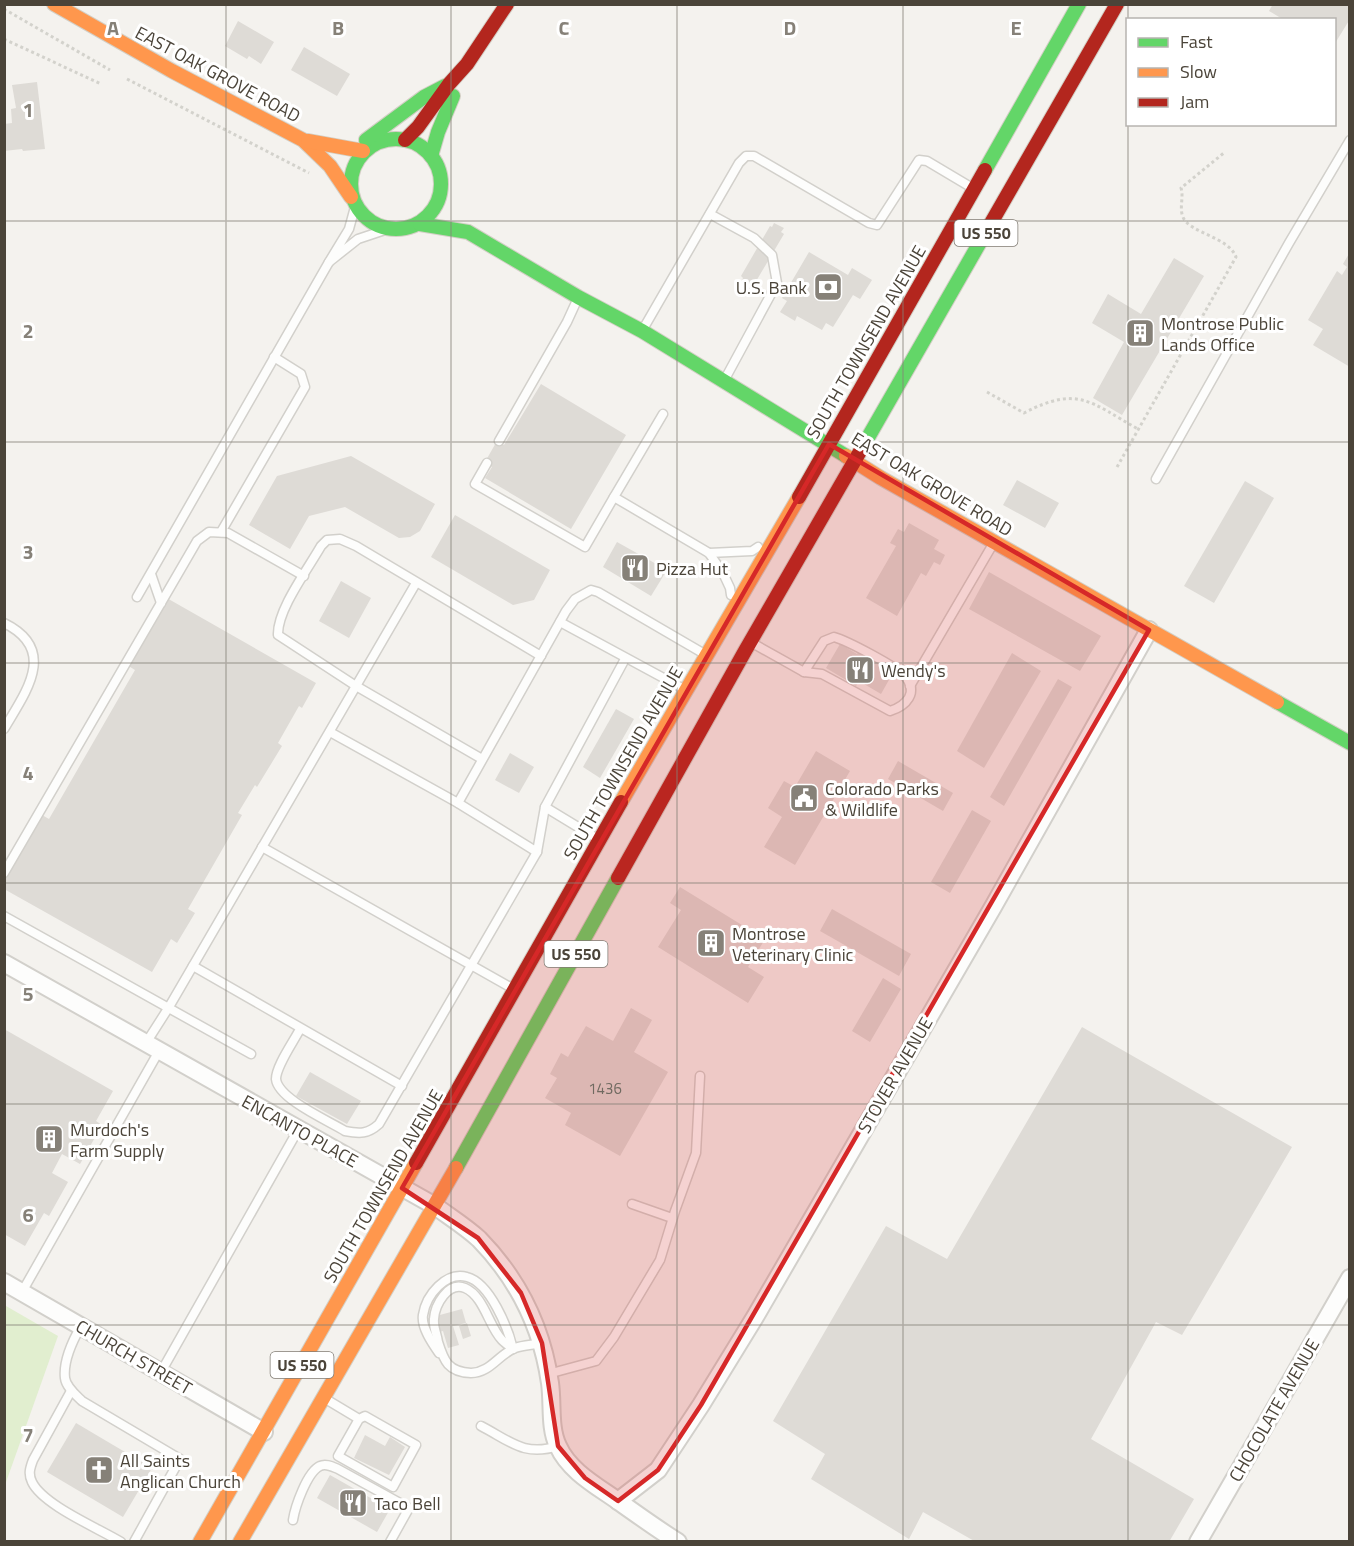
<svg xmlns="http://www.w3.org/2000/svg" width="1354" height="1546" viewBox="0 0 1354 1546" font-family="'Titillium Web',sans-serif">
<style>
.green{fill:#e1eecf}
.building{fill:#dedbd6}
.lines{fill:none;stroke-linecap:round;stroke-linejoin:round}
.lane-casing{stroke:#d2d0cb;stroke-width:11}
.street-casing{stroke:#d2d0cb;stroke-width:20}
.fast-casing{stroke:#d3cfc5;stroke-width:16}
.slow-casing{stroke:#d3cfc5;stroke-width:16}
.jam-casing{stroke:#d3cfc5;stroke-width:16}
.path{stroke:#d3d2cc;stroke-width:3;stroke-dasharray:3 3;stroke-linecap:butt}
.lane{stroke:#fdfdfc;stroke-width:8}
.street{stroke:#fdfdfc;stroke-width:16}
.fast{stroke:#63d668;stroke-width:14}
.slow{stroke:#ff974d;stroke-width:14}
.jam{stroke:#b3261e;stroke-width:14}
.marked{fill:#d62828;fill-opacity:0.2;stroke:#d62828;stroke-width:4.5;stroke-linejoin:round}
.grid{fill:none;stroke:#868178;stroke-width:1.5;stroke-opacity:0.55}
.labels{text-anchor:middle;dominant-baseline:central;stroke-width:6;stroke-linejoin:round;paint-order:stroke}
.number-label{font-size:15px;fill:#706a61}
.shield{fill:#fff;stroke:#817c74;stroke-width:1.5}
.shield-label{font-size:16px;font-weight:bold;fill:#4b4439}
.street-label{font-size:18px;fill:#4b4439;stroke:#fff}
.poi-label{font-size:18px;fill:#4b4439;stroke:#fff;text-anchor:start}
.grid-label{font-size:20px;text-anchor:middle;font-weight:bold;fill:#868178;stroke:#fff;stroke-width:6;stroke-linejoin:round;paint-order:stroke}
</style>
<rect width="100%" height="100%" fill="#f4f2ee"/>
<path class="green" d="M6,1306l52,30 -53,149 -1,-176z"/>
<g class="building">
<path d="M1273,4h77v15l-16,26v-25h-50l-15,-9z"/>
<path d="M238,21l36,21 -13,22 -12,-8 -2,3 -22,-13z"/>
<path d="M304,47l46,27 -13,22 -46,-26z"/>
<path d="M37,82l8,67 -22,2 -1,-2 -18,2v-27l8,-1 -1,-14 5,-1 -4,-23z"/>
<path d="M774,223l10,5 -3,4 3,2 -29,49 -2,-1 -2,4 -9,-6 1,-2 -2,-2 29,-50 2,1z"/>
<path d="M809,252l39,23 4,-7 20,12 -12,19 -7,-4 -20,32 -7,-4 -4,7 -25,-14 -2,5 -15,-9 7,-11 -5,-3z"/>
<path d="M1350,252v115l-37,-22 10,-16 -15,-9 29,-49 5,4 5,-8 -4,-3z"/>
<path d="M1174,258l30,18 -82,139 -29,-17 31,-56 -32,-19 16,-29 33,20z"/>
<path d="M541,384l85,51 -55,94 -86,-51 7,-11 -7,-5 12,-21 7,4z"/>
<path d="M351,456l84,48 -15,27 -10,6 -11,1 -54,-31 -36,9 -19,33 -41,-24 28,-49z"/>
<path d="M1017,480l42,23 -14,25 -42,-23z"/>
<path d="M1245,481l29,17 -60,105 -30,-17z"/>
<path d="M455,515l95,55 -16,30 -21,5 -82,-48z"/>
<path d="M909,523l30,17 -5,9 11,6 -5,10 -6,-3 -8,14 -5,-3 -24,43 -31,-18 30,-52 -6,-3 8,-14 6,3z"/>
<path d="M617,542l50,28 -16,26 -48,-29z"/>
<path d="M989,572l112,64 -21,35 -111,-62z"/>
<path d="M341,581l30,17 -22,40 -30,-17z"/>
<path d="M165,597l151,86 -14,25 -3,-2 -21,37 4,3 -25,41 -2,-2 -17,28 4,2 -54,94 7,4 -18,30 -6,-4 -19,33 -148,-83v-10l38,-64 7,4 86,-149 -8,-5z"/>
<path d="M840,644l17,10 2,-3 35,20 -13,23 -22,-13 -3,5 -30,-18z"/>
<path d="M1012,653l29,18 -57,97 -27,-17z"/>
<path d="M1058,679l14,8 -68,119 -14,-9z"/>
<path d="M616,709l18,10 -34,59 -17,-11z"/>
<path d="M816,751l34,20 -55,94 -31,-18 18,-30 -14,-9 16,-27 11,6z"/>
<path d="M510,753l24,14 -15,26 -24,-13z"/>
<path d="M898,761l55,32 -10,18 -55,-32z"/>
<path d="M972,810l19,11 -41,72 -19,-11z"/>
<path d="M680,887l85,52 -17,28 16,10 -16,26 -90,-56 23,-37 -11,-7z"/>
<path d="M832,909l79,45 -12,22 -79,-45z"/>
<path d="M883,978l18,11 -31,53 -18,-11z"/>
<path d="M631,1008l21,12 -18,32 34,20 -48,84 -55,-31 6,-12 -26,-15 12,-20 -7,-4 11,-21 7,4 18,-31 27,15z"/>
<path d="M1082,1027l210,120 -110,188 -26,-13 -65,117 103,60 -25,43h-193l-53,-30 -14,27 -98,-60 14,-25 -52,-33 113,-195 61,33z"/>
<path d="M4,1029l109,62 -17,30 6,4 -22,39 -18,-10 -10,19 16,9 -19,34 -5,-3 -19,33 -21,-12z"/>
<path d="M310,1072l51,29 -14,23 -51,-28z"/>
<path d="M462,1309l4,14 -13,3 6,19 -11,3 -5,-17 -14,4 -4,-16z"/>
<path d="M467,1323l4,13 -8,3 -4,-13z"/>
<path d="M76,1423l76,45 -29,49 -76,-45z"/>
<path d="M365,1435l20,11 5,-9 15,10 -16,28 -35,-17z"/>
<path d="M330,1475l60,34 -13,23 -60,-34z"/>
</g>
<g class="lines">
<g class="lane-casing">
<g id="lane">
<path d="M355,207l-6,22 -20,33 29,-23 30,-10"/>
<path d="M710,214l44,24 18,17 5,28 -52,96"/>
<path d="M642,331l97,-168 7,-7h8l115,67 8,2 42,-65 8,1 42,25"/>
<path d="M663,414l-49,83 95,56 14,20 7,15 1,7"/>
<path d="M499,441l68,-119 11,-24"/>
<path d="M487,463l-12,21 110,63 29,-50"/>
<path d="M1156,479l133,-236 61,-103"/>
<path d="M221,532l84,-145 -4,-13 -27,-17"/>
<path d="M709,553l43,-2 6,-4"/>
<path d="M151,574l10,29"/>
<path d="M137,597l192,-335"/>
<path d="M560,622l122,66"/>
<path d="M4,623c55,27 21,70 0,106"/>
<path d="M834,637c14,4 61,29 71,39 14,17 1,30 -15,35l-68,-37 -18,-2 20,-31z"/>
<path d="M754,644l50,28"/>
<path d="M910,686l83,-142"/>
<path d="M330,732l128,71 79,49"/>
<path d="M482,759l-126,-73 -78,-51c-1,-25 30,-66 43,-89l6,-6 13,-1 16,7 185,110"/>
<path d="M458,803l108,-192 9,-12 16,-9 7,2 103,60"/>
<path d="M545,807l51,31"/>
<path d="M262,847l248,140"/>
<path d="M4,873l193,-332 12,-9 19,1 76,43"/>
<path d="M4,916l247,138"/>
<path d="M193,966l209,120"/>
<path d="M300,1029c-6,12 -24,37 -24,50 2,20 53,42 69,52 15,3 23,3 34,-7l158,-272 8,-45 80,-148"/>
<path d="M146,1043l23,-36 247,-424"/>
<path d="M632,1204l40,14"/>
<path d="M22,1292l137,-241"/>
<path d="M81,1326c-8,14 -18,35 -16,52 1,9 11,17 17,23l98,58 -46,83"/>
<path d="M513,1349c-4,-3 -8,-6 -11,-9 -13,-13 -18,-44 -37,-52 -17,-7 -30,17 -31,31 -1,8 3,15 4,23 6,19 10,30 33,31 19,0 28,-19 44,-25 8,-3 18,-3 27,-5"/>
<path d="M439,1353c-7,-10 -18,-26 -16,-38 3,-20 23,-44 44,-38 23,6 41,51 46,72"/>
<path d="M161,1372l137,-242"/>
<path d="M548,1374l48,-13 18,-24 46,-77 15,-49 21,-58 4,-77"/>
<path d="M71,1391l-38,69c-3,8 -5,14 -1,22 11,23 66,46 89,60"/>
<path d="M329,1401l30,18 6,-3 51,29 -23,42 -55,-31 21,-37"/>
<path d="M481,1426c29,15 43,31 77,20"/>
<path d="M293,1520c2,-13 14,-48 27,-54 6,-3 13,1 18,3l71,39 -19,34"/>
</g>
</g>
<g class="street-casing">
<g id="street">
<path d="M4,963l431,243c15,11 31,21 44,33 39,40 63,89 71,144 3,21 -1,44 8,63 11,25 39,40 60,55 20,14 39,28 60,41"/>
<path d="M4,1282l260,150"/>
<path d="M618,1501l40,-31 43,-65 54,-88 238,-410 156,-277"/>
<path d="M1198,1542l152,-264"/>
</g>
</g>
<g class="fast-casing">
<g id="fast">
<circle cx="396" cy="184" r="45"/>
<path d="M366,140l58,-43 21,-11"/>
<path d="M431,156l7,-24 15,-36"/>
<path d="M985,170l94,-166"/>
<path d="M420,224l48,8 110,65 64,34 204,125"/>
<path d="M862,448l121,-211"/>
<path d="M1277,702l73,41"/>
<path d="M456,1168l162,-290"/>
</g>
</g>
<g class="slow-casing">
<g id="slow">
<path d="M54,4l118,67 131,69 27,26 21,31"/>
<path d="M308,141l55,10"/>
<path d="M846,456l35,22 396,224"/>
<path d="M621,802l178,-305"/>
<path d="M200,1542l216,-379"/>
<path d="M240,1542l216,-374"/>
</g>
</g>
<g class="jam-casing">
<g id="jam">
<path d="M405,140l13,-13 31,-43 18,-20 40,-60"/>
<path d="M983,237l134,-233"/>
<path d="M799,497l186,-327"/>
<path d="M618,878l127,-227 117,-203"/>
<path d="M416,1163l205,-361"/>
</g>
</g>
<g class="path">
<path d="M4,9l106,61"/>
<path d="M4,39l97,45"/>
<path d="M127,79l182,94"/>
<path d="M987,392l37,21c54,-28 66,-11 114,16"/>
<path d="M1117,467l119,-210c-7,-20 -47,-24 -53,-40 -4,-9 1,-20 -2,-29l44,-36"/>
</g>
<use href="#lane" class="lane"/>
<use href="#street" class="street"/>
<use href="#fast" class="fast"/>
<use href="#slow" class="slow"/>
<use href="#jam" class="jam"/>
</g>
<path class="marked" d="M829,444l320,186 -448,775 -43,65 -40,31 -33,-23 -27,-32 -16,-103 -21,-50 -43,-55 -76,-50z"/>
<path class="grid" d="M226,4v1538M451,4v1538M677,4v1538M903,4v1538M1128,4v16M1128,124v1418M4,221h1346M4,442h1346M4,663h1346M4,883h1346M4,1104h1346M4,1325h1346"/>
<defs>
<g id="bank-square" transform="scale(1.5)"><rect x="-9" y="-9" width="18" height="18" rx="4" fill="#868178" stroke="#fff"/><path d="M-6-4H6V4H-6ZM0-2.3a2.3 2.3 0 1 0 0 4.6a2.3 2.3 0 1 0 0-4.6Z" fill="#fff"/></g>
<g id="building-square" transform="scale(1.5)"><rect x="-9" y="-9" width="18" height="18" rx="4" fill="#868178" stroke="#fff"/><path d="M-4-6H4V6H1V3H-1V6H-4ZM-2.5-4.3h1.7v1.8h-1.7ZM.8-4.3h1.7v1.8H.8ZM-2.5-1h1.7V.8h-1.7ZM.8-1h1.7V.8H.8Z" fill="#fff"/></g>
<g id="restaurant-square" transform="scale(1.5)"><rect x="-9" y="-9" width="18" height="18" rx="4" fill="#868178" stroke="#fff"/><path d="M-5-6h1v4h1v-4h1v4h1v-4h1v5L-1.5 .5V6h-2V.5L-5-1ZM5-6V6H3V1.5H1.5Q1.5-4 5-6Z" fill="#fff"/></g>
<g id="civic-square" transform="scale(1.5)"><rect x="-9" y="-9" width="18" height="18" rx="4" fill="#868178" stroke="#fff"/><path d="M-.6-6.5H3V-4.5H.6V-3L4-1V1h2V6H-6V1h2V-1L-.6-3ZM-1.2 2.5V6h2.4V2.5Z" fill="#fff"/></g>
<g id="church-square" transform="scale(1.5)"><rect x="-9" y="-9" width="18" height="18" rx="4" fill="#868178" stroke="#fff"/><path d="M-1.2-6h2.4v3.5h3.3v2.4h-3.3V6h-2.4V-.1h-3.3v-2.4h3.3Z" fill="#fff"/></g>
</defs>
<g fill-rule="evenodd">
<use href="#bank-square" x="828" y="287"/>
<use href="#building-square" x="1140" y="333"/>
<use href="#restaurant-square" x="635" y="568"/>
<use href="#restaurant-square" x="860" y="670"/>
<use href="#civic-square" x="804" y="798"/>
<use href="#building-square" x="711" y="943"/>
<use href="#building-square" x="49" y="1139"/>
<use href="#church-square" x="99" y="1470"/>
<use href="#restaurant-square" x="353" y="1503"/>
</g>
<g class="labels">
<g class="number-label">
<text x="605" y="1088">1436</text>
</g>
<g class="shield">
<rect x="954.5" y="220" width="63" height="26" rx="4.5"/>
<rect x="544.5" y="941" width="63" height="26" rx="4.5"/>
<rect x="270.5" y="1352" width="63" height="26" rx="4.5"/>
</g>
<g class="shield-label">
<text x="986" y="233">US 550</text>
<text x="576" y="954">US 550</text>
<text x="302" y="1365">US 550</text>
</g>
<g class="street-label">
<text transform="translate(218 74) rotate(28)">EAST OAK GROVE ROAD</text>
<text transform="translate(866 342) rotate(-60)">SOUTH TOWNSEND AVENUE</text>
<text transform="translate(932 484) rotate(31)">EAST OAK GROVE ROAD</text>
<text transform="translate(623 763) rotate(-60)">SOUTH TOWNSEND AVENUE</text>
<text transform="translate(895 1075) rotate(-60)">STOVER AVENUE</text>
<text transform="translate(300 1131) rotate(29)">ENCANTO PLACE</text>
<text transform="translate(383 1186) rotate(-60)">SOUTH TOWNSEND AVENUE</text>
<text transform="translate(134 1357) rotate(30)">CHURCH STREET</text>
<text transform="translate(1274 1410) rotate(-60)">CHOCOLATE AVENUE</text>
</g>
<g class="poi-label">
<text x="807" y="287" text-anchor="end">U.S. Bank</text>
<text x="1161" y="323">Montrose Public<tspan x="1161" dy="21">Lands Office</tspan></text>
<text x="656" y="568">Pizza Hut</text>
<text x="881" y="670">Wendy's</text>
<text x="825" y="788">Colorado Parks<tspan x="825" dy="21">&amp; Wildlife</tspan></text>
<text x="732" y="933">Montrose<tspan x="732" dy="21">Veterinary Clinic</tspan></text>
<text x="70" y="1129">Murdoch's<tspan x="70" dy="21">Farm Supply</tspan></text>
<text x="120" y="1460">All Saints<tspan x="120" dy="21">Anglican Church</tspan></text>
<text x="374" y="1503">Taco Bell</text>
</g>
</g>
<g class="grid-label">
<text x="113" y="35">A</text>
<text x="338" y="35">B</text>
<text x="564" y="35">C</text>
<text x="790" y="35">D</text>
<text x="1016" y="35">E</text>
<text x="28" y="117">1</text>
<text x="28" y="338">2</text>
<text x="28" y="559">3</text>
<text x="28" y="780">4</text>
<text x="28" y="1001">5</text>
<text x="28" y="1222">6</text>
<text x="28" y="1442">7</text>
</g>
<rect width="1354" height="1546" fill="none" stroke="#4b4439" stroke-width="12"/>
<rect x="1126" y="18" width="210" height="108" fill="#ffffff" stroke="#b7b4b0" stroke-width="1.5"/>
<rect x="1138" y="38" width="30" height="9" fill="#63d668" stroke="#b7b4b0" stroke-width="1.5"/>
<text x="1180" y="48" font-size="18" fill="#4b4439">Fast</text>
<rect x="1138" y="68" width="30" height="9" fill="#ff974d" stroke="#b7b4b0" stroke-width="1.5"/>
<text x="1180" y="78" font-size="18" fill="#4b4439">Slow</text>
<rect x="1138" y="98" width="30" height="9" fill="#b3261e" stroke="#b7b4b0" stroke-width="1.5"/>
<text x="1180" y="108" font-size="18" fill="#4b4439">Jam</text>
</svg>
